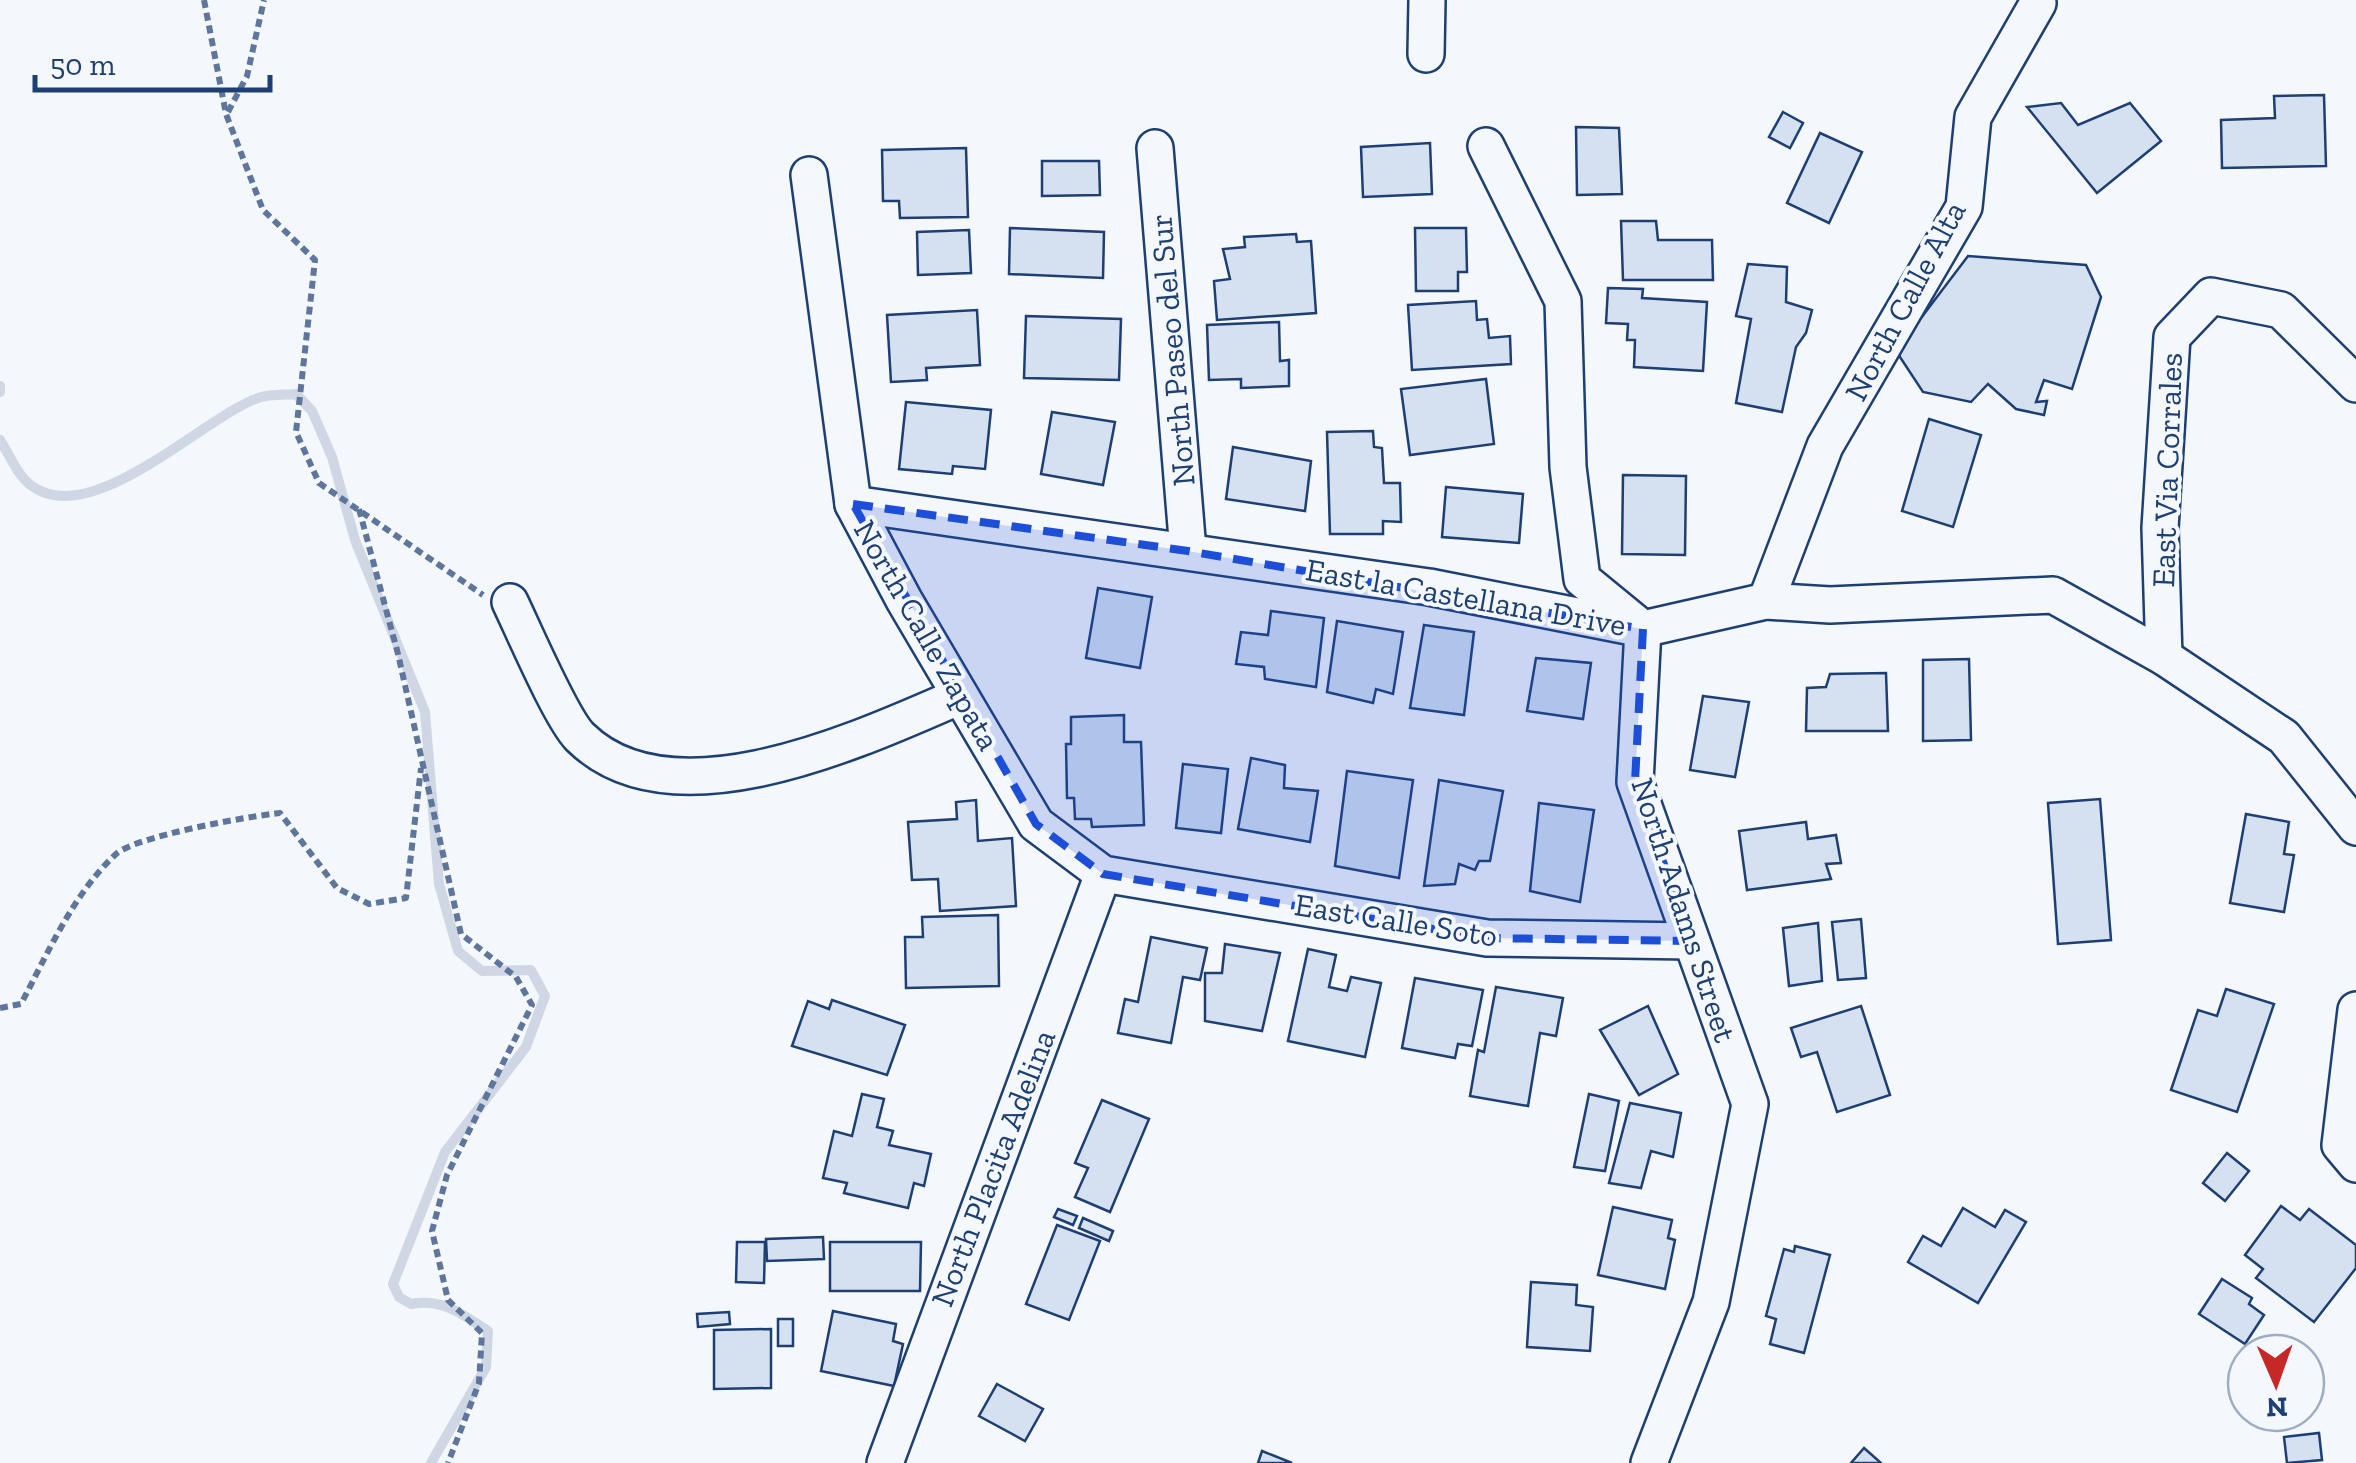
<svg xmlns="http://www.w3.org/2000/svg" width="2356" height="1463" viewBox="0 0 2356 1463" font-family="'Zilla Slab',serif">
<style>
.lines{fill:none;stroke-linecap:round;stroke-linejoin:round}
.stream{stroke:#cfd7e4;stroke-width:10}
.building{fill:#d5e0f0;stroke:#1d3f73;stroke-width:2.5}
.minor-casing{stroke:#1d3f73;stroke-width:40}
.path{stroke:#5e769c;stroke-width:6;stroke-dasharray:8 5;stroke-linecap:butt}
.minor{stroke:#f4f7fb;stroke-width:35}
.marked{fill:#1d4ed8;fill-opacity:0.2;stroke:#1d4ed8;stroke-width:8;stroke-dasharray:20 12;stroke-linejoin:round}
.labels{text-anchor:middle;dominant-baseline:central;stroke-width:8;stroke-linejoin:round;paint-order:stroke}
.street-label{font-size:32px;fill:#1d3f73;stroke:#f4f7fb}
</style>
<rect width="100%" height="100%" fill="#f4f7fb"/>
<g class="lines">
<g class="stream">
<path d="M0,386v6"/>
<path d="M0,440c8,12 15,30 25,40 58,59 176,-62 233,-82 11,-4 27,-3 38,-4l16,17 20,46 23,83 70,172 14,172 19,67 24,20 49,-1 14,26 -19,51 -81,105 -52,132 6,13 12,7c31,-6 51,10 77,27l-2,36 -55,96"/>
</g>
</g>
<g class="building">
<path d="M2324,95l2,71 -104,2 -1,-48 54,-2 -1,-22z"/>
<path d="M2061,103l17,22 52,-22 31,38 -64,52 -70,-86z"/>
<path d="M1783,112l20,11 -13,25 -21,-11z"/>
<path d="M1576,127l43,1 3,66 -45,1z"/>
<path d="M1820,133l42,19 -33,71 -42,-20z"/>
<path d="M1430,143l2,51 -69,3 -2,-50z"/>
<path d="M966,148l2,69 -68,1 -1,-17h-16l-1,-51z"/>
<path d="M1042,161h57l1,34 -58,1z"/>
<path d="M1621,221h35l2,19h54l1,40h-90z"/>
<path d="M1010,228l94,4 -1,46 -94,-4z"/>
<path d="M1415,228h51l1,44h-9v19h-42z"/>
<path d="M969,230l2,43 -53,2 -1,-43z"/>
<path d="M1296,234l1,8 14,-1 5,72 -99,7 -3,-39 16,-2 -7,-30 22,-2 -1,-10z"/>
<path d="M1968,256l118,9 15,32 -29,92 -28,-9 -8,22 11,-1 -3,14 -28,-6 -28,-25 -17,18 -48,-10 -27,-41z"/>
<path d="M1748,264l39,3 -1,35 26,8 -6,23 -10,14 -14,65 -46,-9 15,-84 -15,-3z"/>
<path d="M1608,288l35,1 -1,9 65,4 -4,69 -69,-4 1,-27h-8l1,-16 -22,-1z"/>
<path d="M1476,301l1,19 10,-1 2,19 21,-2 1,28 -99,6 -4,-65z"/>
<path d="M977,310l3,55 -54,3 1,12 -36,2 -4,-67z"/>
<path d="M1026,316l95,3 -2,61 -95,-2z"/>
<path d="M1279,322l1,39 9,-1v26l-48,2v-9l-32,1 -2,-55z"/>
<path d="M1486,379l8,65 -84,11 -9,-66z"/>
<path d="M906,402l85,8 -6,59 -32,-3 -1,8 -53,-5z"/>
<path d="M1052,412l63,10 -12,63 -62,-11z"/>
<path d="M1929,419l52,16 -28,92 -51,-16z"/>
<path d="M1373,431l1,16 8,1 2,35h16l1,39 -18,-1v13h-53l-3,-102z"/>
<path d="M1233,447l78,14 -6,50 -79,-12z"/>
<path d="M1623,475l63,1 -1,79 -63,-1z"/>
<path d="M1446,487l77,7 -4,49 -77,-6z"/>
<path d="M1098,588l54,9 -12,71 -54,-10z"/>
<path d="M1271,611l53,7 -8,69 -51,-8 -1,-12 -28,-3 5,-32 27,3z"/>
<path d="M1337,621l66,11 -10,62 -17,-5 -3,14 -46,-11z"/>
<path d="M1424,625l50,7 -10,83 -54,-7z"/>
<path d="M1536,658l55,5 -8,56 -56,-8z"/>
<path d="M1969,659l2,81 -48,1v-81z"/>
<path d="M1886,673l2,58h-82l1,-43 19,-1 4,-13z"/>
<path d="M1703,696l46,6 -14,75 -45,-7z"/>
<path d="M1124,715v27h17l3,83 -52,2 -1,-8h-16l-1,-21h-7l-1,-54h5v-27z"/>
<path d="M1251,758l34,7 -1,23 34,3 -8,51 -72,-13z"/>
<path d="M1183,764l45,5 -7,64 -45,-5z"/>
<path d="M1347,771l66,9 -14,98 -64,-12z"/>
<path d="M1439,780l64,11 -13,70h-11l-4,9 -16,-6 -4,20 -31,2z"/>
<path d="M2100,799l11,141 -53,4 -10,-141z"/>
<path d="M976,800l2,41 34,-3 4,68 -76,5 -2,-32 -26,1 -4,-58 49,-3 -1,-17z"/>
<path d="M1539,803l55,7 -14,92 -50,-11z"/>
<path d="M2246,814l43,8 -5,32 10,1 -10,57 -54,-9z"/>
<path d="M1806,822l2,17 28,-4 5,28 -15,1 5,15 -84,11 -8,-59z"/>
<path d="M998,915l1,71 -93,2 -1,-51h18l-1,-20z"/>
<path d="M1861,919l5,59 -28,2 -6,-58z"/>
<path d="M1818,923l4,58 -33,5 -6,-58z"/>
<path d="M1151,937l56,11 -7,32 -17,-3 -12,66 -53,-10 7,-34 13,3z"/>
<path d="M1225,944l55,9 -18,78 -57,-10v-48h17z"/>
<path d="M1308,949l28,6 -7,32 18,4 4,-14 30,6 -16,74 -77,-16z"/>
<path d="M1415,978l68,12 -11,56 -14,-2 -3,14 -53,-10z"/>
<path d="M1496,987l67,11 -7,38 -16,-3 -12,73 -58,-10 8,-46 6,2z"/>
<path d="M2226,989l48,15 -37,108 -66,-22 27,-80 19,6z"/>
<path d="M832,1000l73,25 -18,50 -95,-29 16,-45 21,8z"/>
<path d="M1648,1006l30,68 -39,21 -39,-65z"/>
<path d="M1861,1006l29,89 -53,17 -20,-60 -16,5 -10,-29z"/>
<path d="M862,1094l22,5 -7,28 16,4 -4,14 42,9 -7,32 -10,-3 -6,25 -64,-15 3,-10 -24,-5 11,-47 18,5z"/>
<path d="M1589,1094l30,7 -14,70 -31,-4z"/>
<path d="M1102,1100l47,19 -39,93 -35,-15 13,-29 -13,-5z"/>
<path d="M1630,1103l51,10 -8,44 -22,-6 -10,37 -32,-5z"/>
<path d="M2227,1153l22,18 -24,30 -22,-18z"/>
<path d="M2281,1206l19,14 9,-11 47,36v23l-42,54 -58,-44 7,-9 -18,-14z"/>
<path d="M1613,1207l59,13 -4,18 7,2 -10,49 -67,-14z"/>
<path d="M1963,1208l32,19 10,-17 21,12 -48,81 -70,-41 15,-26 18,10z"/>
<path d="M1058,1209l19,7 -4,9 -19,-8z"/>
<path d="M1083,1218l30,13 -4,10 -30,-13z"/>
<path d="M1057,1225l43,16 -31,79 -43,-16z"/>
<path d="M823,1237l1,22 -57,2 -1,-22z"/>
<path d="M737,1242h28l-1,41 -28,-1z"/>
<path d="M830,1242h91l-1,49h-90z"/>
<path d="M1795,1246l35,9 -26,98 -34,-9 6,-25 -10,-3 18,-67 10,3z"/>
<path d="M2222,1279l30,19 -3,6 15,11 -19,29 -46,-30z"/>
<path d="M1531,1282l46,3 -1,20 17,2 -3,44 -63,-4z"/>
<path d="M833,1311l63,13 -3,17 10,3 -9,42 -73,-15z"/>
<path d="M729,1312l1,12 -32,3 -1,-13z"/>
<rect x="778" y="1319" width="15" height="27"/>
<path d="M771,1329v59l-57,1v-59z"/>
<path d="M997,1384l46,25 -18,32 -46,-25z"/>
<path d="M2319,1433l3,27 -35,3 -3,-26z"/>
<path d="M1864,1448l17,15h-30z"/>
<path d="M1262,1451l30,12h-34z"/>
</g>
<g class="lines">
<g class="minor-casing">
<g id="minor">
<path d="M1426,54l1,-54"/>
<path d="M1486,146l77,155 5,166 14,112 61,50 -8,153 115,322 -39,198 -62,161"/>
<path d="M1155,148l33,403"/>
<path d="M809,175l44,329 51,96 132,224 67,50 384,64 204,3"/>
<path d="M853,504l576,83 214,42 123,-28 64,4 223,-10 111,62 120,80 72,90"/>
<path d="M1766,601l59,-155 139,-239 9,-90 65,-114"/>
<path d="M510,602c14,29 51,116 70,135 92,91 283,1 380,-41"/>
<path d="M2164,657l-4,-129 12,-191 39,-41 70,14 75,74"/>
<path d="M2356,1010l-16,135 16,19"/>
<path d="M885,1463l218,-589"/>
</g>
</g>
<g class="path">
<path d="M204,0l22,114 37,96 52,50 -19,172 23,51 164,112"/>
<path d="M228,112l19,-36 17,-76"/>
<path d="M359,509l39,145 63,280 55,43 16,28 -85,170 -15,56 16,69 34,33 -3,50 -31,80"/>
<path d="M0,1008l21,-4c27,-51 52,-110 95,-150 20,-18 134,-38 164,-41l57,75 32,16 37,-6 15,-130"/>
</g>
<use href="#minor" class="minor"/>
</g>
<path class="marked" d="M853,504l335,47 455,78 -8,153 56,159 -204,-3 -384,-64 -67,-50z"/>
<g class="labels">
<g class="street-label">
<text transform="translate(1905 301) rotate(-62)">North Calle Alta</text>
<text transform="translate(1172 350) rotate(-95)">North Paseo del Sur</text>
<text transform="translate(2167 470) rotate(-88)">East Via Corrales</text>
<text transform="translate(1466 597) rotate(10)">East la Castellana Drive</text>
<text transform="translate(927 635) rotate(60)">North Calle Zapata</text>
<text transform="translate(1684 910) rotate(72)">North Adams Street</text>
<text transform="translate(1396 920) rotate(9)">East Calle Soto</text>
<text transform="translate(993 1168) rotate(-69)">North Placita Adelina</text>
</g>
</g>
<g transform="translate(2276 1383) rotate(178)"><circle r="48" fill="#f4f7fb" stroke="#9eadc5" stroke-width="2.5"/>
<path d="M0-8L18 38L0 25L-18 38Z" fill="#c62828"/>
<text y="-15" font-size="28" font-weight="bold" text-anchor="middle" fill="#1d3f73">N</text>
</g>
<path d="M35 75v15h235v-15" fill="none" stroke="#1d3f73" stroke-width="5"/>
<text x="50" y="75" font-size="30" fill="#1d3f73" stroke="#f4f7fb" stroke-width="8" paint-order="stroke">50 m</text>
</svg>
